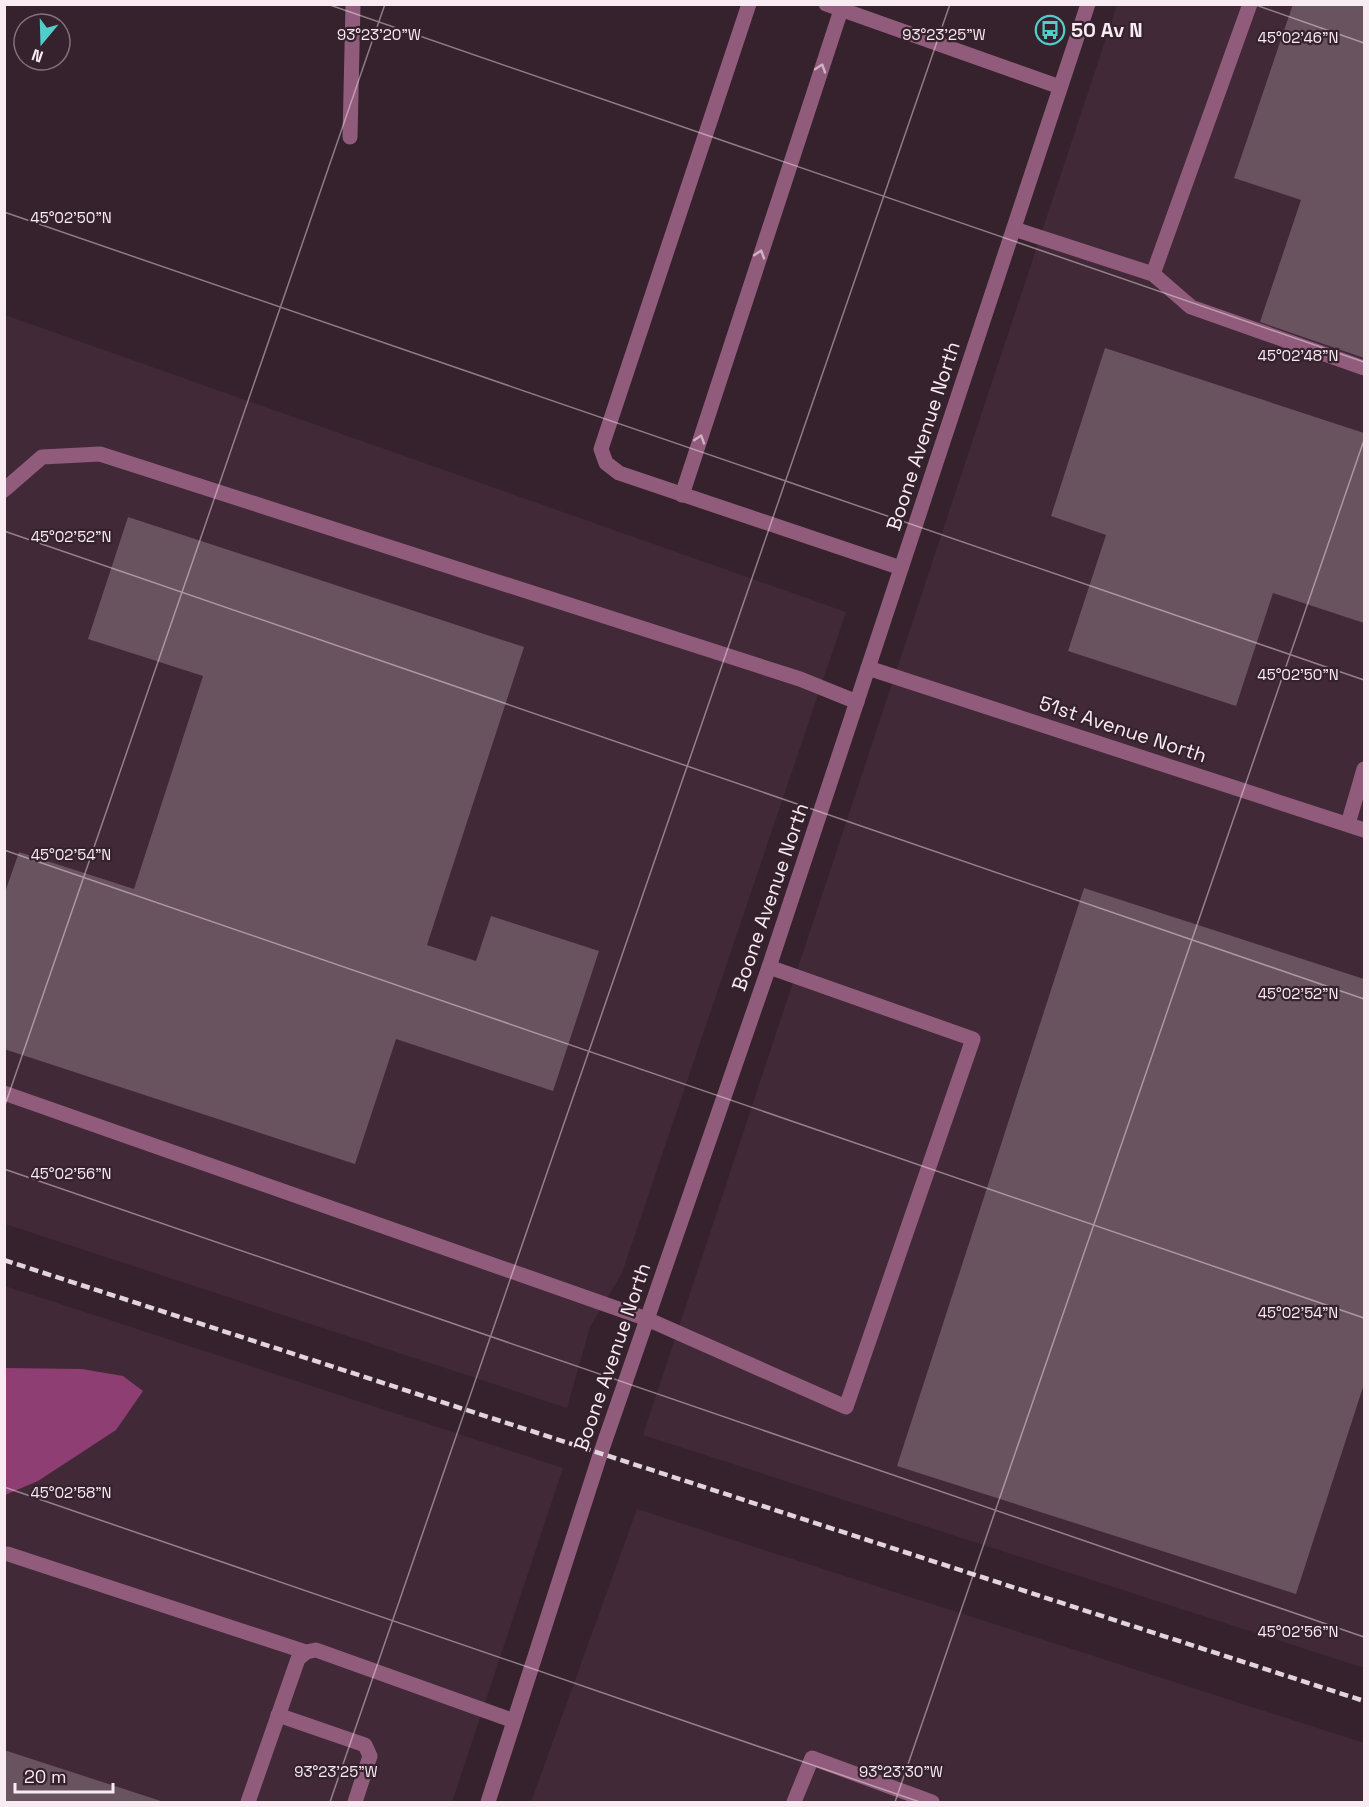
<svg xmlns="http://www.w3.org/2000/svg" width="1369" height="1807" viewBox="0 0 1369 1807" font-family="'Space Grotesk',sans-serif">
<style>
.built{fill:#422938}
.water{fill:#8e3e72}
.building{fill:#69535f}
.lines{fill:none;stroke-linecap:round;stroke-linejoin:round}
.minor{stroke:#915b7c;stroke-width:15}
.rail{stroke:#e2d4dc;stroke-width:4.5;stroke-dasharray:9 4.5;stroke-linecap:butt}
.oneway{stroke:#cfb1c3}
.ticks{fill:none;stroke:#f8ebf2;stroke-width:1.5;stroke-opacity:0.45}
.labels{text-anchor:middle;dominant-baseline:central;stroke-width:4.5;stroke-linejoin:round;paint-order:stroke}
.poi-label{font-size:20px;font-weight:bold;fill:#f8ebf2;stroke:#35222d;text-anchor:start}
.street-label{font-size:20px;fill:#f8ebf2;stroke:#35222d}
.ticks-label{font-size:15px;text-anchor:middle;fill:#f8ebf2;stroke:#35222d;stroke-width:4.5;stroke-linejoin:round;paint-order:stroke}
</style>
<rect width="100%" height="100%" fill="#35222d"/>
<g class="built">
<path d="M1117,5h247v1663l-721,-233z"/>
<path d="M5,315l841,297 -224,661 -32,54 -23,81 -562,-184z"/>
<path d="M5,1286l558,182 -111,334h-447z"/>
<path d="M637,1509l727,234v59h-833z"/>
</g>
<path class="water" d="M5,1368l77,1 41,7 20,15 -27,39 -78,51 -33,14z"/>
<g class="building">
<path d="M1293,4h71v354l-104,-36 41,-122 -67,-22z"/>
<path d="M1105,348l259,85v190l-91,-30 -37,113 -168,-55 38,-116 -55,-19z"/>
<path d="M128,517l396,130 -97,298 49,16 15,-45 108,35 -46,140 -157,-52 -41,125 -351,-115v-154l15,-43 115,37 69,-213 -115,-37z"/>
<path d="M1084,888l280,91v405l-68,210 -399,-128z"/>
<path d="M4,1750l160,52h-160z"/>
</g>
<g class="lines">
<g class="minor">
<path d="M749,4l-148,445 5,14 13,10 282,95"/>
<path d="M826,4l234,83"/>
<path d="M350,137l3,-133"/>
<path d="M1014,229l139,45 97,-270"/>
<path d="M1153,274l38,33 173,61"/>
<path d="M4,490l38,-33 58,-3 700,225 57,23"/>
<path d="M682,495l159,-485"/>
<path d="M868,668l496,162"/>
<path d="M1348,824l16,-55"/>
<path d="M4,1093l643,226 199,88 127,-368 -204,-72"/>
<path d="M8,1554l298,98"/>
<path d="M278,1715l87,30 5,11 -15,46"/>
<path d="M248,1802l50,-143 8,-7 10,-2 198,71"/>
<path d="M488,1802l112,-347 169,-488 319,-963"/>
<path d="M794,1802l18,-44 120,44"/>
</g>
<path class="rail" d="M4,1260l1360,441"/>
</g>
<defs><path id="oneway-chevron" d="M-2-3.5L2.5 0L-2 3.5" fill="none" stroke-width="1.6" stroke-linecap="round" stroke-linejoin="round" transform="scale(1.5)"/></defs>
<g class="oneway">
<use href="#oneway-chevron" transform="translate(821 68) rotate(-72)"/>
<use href="#oneway-chevron" transform="translate(760 254) rotate(-72)"/>
<use href="#oneway-chevron" transform="translate(700 439) rotate(-72)"/>
</g>
<path class="ticks" d="M327,4l1037,358M1253,4l111,39M4,212l1360,468M4,531l1360,468M4,850l1360,468M4,1108l381,-1104M4,1169l1360,468M4,1487l916,315M330,1802l620,-1798M895,1802l469,-1362"/>
<defs>
<g id="bus-ring" transform="scale(1.5)"><circle r="9.5" fill="#35222d" stroke="#53cdcb" stroke-width="1.5"/><path d="M-5-6H5V4H4V6H2V4H-2V6H-4V4H-5ZM-3.5-4V0h7V-4ZM-3.5 1.2v1.5H-2V1.2ZM2 1.2v1.5H3.5V1.2Z" fill="#53cdcb"/></g>
</defs>
<g fill-rule="evenodd">
<use href="#bus-ring" x="1050" y="30"/>
</g>
<g class="labels">
<g class="poi-label">
<text x="1071" y="30">50 Av N</text>
</g>
<g class="street-label">
<text transform="translate(923 436) rotate(-72)">Boone Avenue North</text>
<text transform="translate(1123 729) rotate(18)">51st Avenue North</text>
<text transform="translate(770 897) rotate(-71)">Boone Avenue North</text>
<text transform="translate(612 1357) rotate(-71)">Boone Avenue North</text>
</g>
</g>
<g class="ticks-label">
<text x="379" y="40">93°23'20"W</text>
<text x="944" y="40">93°23'25"W</text>
<text x="1298" y="43">45°02'46"N</text>
<text x="71" y="223">45°02'50"N</text>
<text x="1298" y="361">45°02'48"N</text>
<text x="71" y="542">45°02'52"N</text>
<text x="1298" y="680">45°02'50"N</text>
<text x="71" y="860">45°02'54"N</text>
<text x="1298" y="999">45°02'52"N</text>
<text x="71" y="1179">45°02'56"N</text>
<text x="1298" y="1318">45°02'54"N</text>
<text x="71" y="1498">45°02'58"N</text>
<text x="1298" y="1637">45°02'56"N</text>
<text x="336" y="1777">93°23'25"W</text>
<text x="901" y="1777">93°23'30"W</text>
</g>
<rect width="1369" height="1807" fill="none" stroke="#f8ebf2" stroke-width="12"/>
<g transform="translate(42 42) rotate(199)"><circle r="28" fill="#35222d" stroke="#83727c" stroke-width="1.5"/>
<path d="M0-4.5L10 22L0 15L-10 22Z" fill="#53cdcb"/>
<text y="-9" font-size="16" font-weight="bold" text-anchor="middle" fill="#f8ebf2">N</text>
</g>
<path d="M15 1783v9h98v-9" fill="none" stroke="#f8ebf2" stroke-width="3"/>
<text x="24" y="1783" font-size="18" fill="#f8ebf2" stroke="#35222d" stroke-width="4.5" paint-order="stroke">20 m</text>
</svg>
